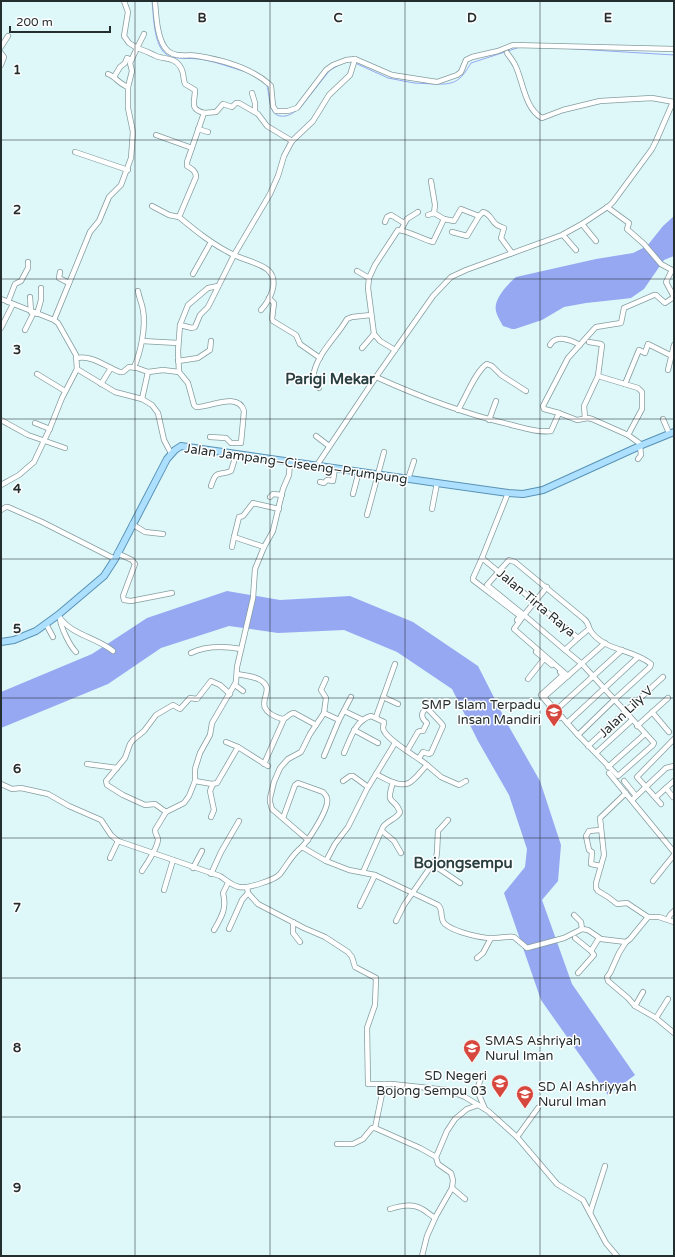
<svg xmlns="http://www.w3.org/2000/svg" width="675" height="1257" viewBox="0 0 675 1257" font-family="'Varela Round',sans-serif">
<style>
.water{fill:#95a8f1}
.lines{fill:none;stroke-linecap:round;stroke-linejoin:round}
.stream{stroke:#95a8f1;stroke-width:1}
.minor-casing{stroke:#859d9f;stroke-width:6}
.major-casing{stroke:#5993b5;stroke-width:8}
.minor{stroke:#fff;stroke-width:4.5}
.major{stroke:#addffe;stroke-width:6}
.grid{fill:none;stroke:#242e2f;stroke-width:1;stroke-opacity:0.55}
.labels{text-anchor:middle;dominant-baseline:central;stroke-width:3;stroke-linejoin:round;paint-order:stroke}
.street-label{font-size:13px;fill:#242e2f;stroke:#fff}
.poi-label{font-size:13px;fill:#242e2f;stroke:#fff;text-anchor:end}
.quarter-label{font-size:15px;font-weight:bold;fill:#293f41;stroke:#fff}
.grid-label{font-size:13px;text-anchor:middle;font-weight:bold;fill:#242e2f;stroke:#fff;stroke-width:3;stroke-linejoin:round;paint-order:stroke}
</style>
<rect width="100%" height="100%" fill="#def8fa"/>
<g class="water">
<path d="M674,216v40l-10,4 -20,29 -13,9 -8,1 -37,4 -22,4 -22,13 -27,9h-3l-9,-3c-2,-4 -6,-10 -7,-15 -3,-12 12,-27 20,-34l80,-18 37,-6 14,-7 16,-20z"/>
<path d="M227,591l53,9 70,-4 63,26 65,44 30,59 32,56 21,64 -3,36 -16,19 30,84 63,91 -27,20 -67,-95 -37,-107 21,-26 2,-18 -18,-54 -31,-54 -26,-52 -55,-37 -53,-22 -66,3 -49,-7 -68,22 -53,36 -107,44v-36l91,-38 55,-36z"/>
</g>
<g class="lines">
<g class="stream">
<path d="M152,1c2,16 1,50 19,56 9,2 19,1 28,2 16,2 32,9 48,13"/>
<path d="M559,48l115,7"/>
<path d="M508,51l12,-4"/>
<path d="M355,63l33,15 26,5 20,1"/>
<path d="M438,84c19,1 24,-6 33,-21l34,-11"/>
<path d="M267,86c3,9 1,28 13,30 7,1 12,-2 17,-6"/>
<path d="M300,108l30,-38 11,-6"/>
</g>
<g class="minor-casing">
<g id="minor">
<path d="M155,1c1,13 2,41 13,50 8,7 20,3 30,5 24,4 52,11 71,28l2,2 2,20 3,5h12l9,-3 29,-38 7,-5 13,-5 9,-1 37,16 45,7 20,-7 4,-3 5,-12 6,-3 26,-6 15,-6 161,4"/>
<path d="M144,34l-7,14c6,2 11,4 17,7 8,5 21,1 27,13 3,5 2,11 4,16l10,6c0,12 -6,19 9,23l-17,49v4c5,3 9,5 9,11l-17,40c17,14 34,28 55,38 8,4 28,9 34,15 12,11 2,30 -7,40"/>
<path d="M1,47l7,-11"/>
<path d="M1,53l3,4 -3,8"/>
<path d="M507,53c3,4 7,9 9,14 7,15 9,42 26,51l21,-8 37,-9 52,-3 22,4"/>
<path d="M108,74c8,3 11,10 20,13"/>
<path d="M114,77l6,-10 5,-4 2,-5 4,2"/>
<path d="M252,93l3,10v9"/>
<path d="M204,113l12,-1 7,-8 9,3 4,-4h3l19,11 9,12 25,15"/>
<path d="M198,129l10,3"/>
<path d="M156,135l36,13"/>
<path d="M75,152l53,18"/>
<path d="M431,181l4,24 -1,8"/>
<path d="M152,206l17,9 10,2"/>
<path d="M607,207l22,16 -2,6 17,15 17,20 11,6 -6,12 8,15"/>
<path d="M444,219l10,2 7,-12 18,7"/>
<path d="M385,222l2,-5 4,-2 13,8"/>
<path d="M582,224l14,17"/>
<path d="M401,230l6,-11 11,-7"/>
<path d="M452,232l15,4 12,-20 4,-4c8,2 8,9 14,13 2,1 4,2 7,3l-3,10 11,15"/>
<path d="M563,235l13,15"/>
<path d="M357,271l12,7"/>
<path d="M60,272l-1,6 10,5"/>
<path d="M193,274l18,-32"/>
<path d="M30,297l1,15"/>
<path d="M269,298l5,5 -2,16 1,2 23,14 4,9 20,14"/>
<path d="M1,299l53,21 4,3 18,32 1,14 38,23 27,7 10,6 6,8 6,27 7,13"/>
<path d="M8,302l7,-18 6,-3 7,-13v-6"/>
<path d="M37,314l4,-14v-12"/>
<path d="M54,320l36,-88 9,-11 10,-24 12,-12 10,-27 2,-26 -5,-24v-21l4,-16 -2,-8 7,-15 -8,-5 -5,-7 4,-24 -4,-11"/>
<path d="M180,325l8,-20 20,-17 10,-2"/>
<path d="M1,328l12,-24"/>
<path d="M25,330l9,-18"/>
<path d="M142,341l36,2"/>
<path d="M550,345c6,-11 21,-5 30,0"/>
<path d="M362,348l12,-14"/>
<path d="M395,350l-15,-9 -6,-7 -6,-46 1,-10 6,-13 23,-35c6,-1 26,10 35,12l11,-23 -10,-6 -6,2"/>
<path d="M77,358c16,-3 29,9 43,14h3l6,-5 8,1 11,4"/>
<path d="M178,361l20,-3 12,-8 1,-9"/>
<path d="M134,367c7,-15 12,-41 9,-57 -1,-7 -4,-12 -5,-19"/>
<path d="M668,370l6,-25"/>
<path d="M179,372l9,11 6,22 2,2c13,1 42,-16 48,4l-3,32h-10l-5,-5 -16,-1"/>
<path d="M37,374l28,17"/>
<path d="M598,376l40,12 4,4v17l-14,26"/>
<path d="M376,377c44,20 89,37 136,48 12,3 27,8 39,6l8,-18 18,7 11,-2 4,1 36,16 14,10"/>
<path d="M101,384l10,-16"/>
<path d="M625,384l14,-34 6,3 3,-9 24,12"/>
<path d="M319,388l-6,-10c2,-23 24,-41 34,-59l5,-2 19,-2"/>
<path d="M142,399l6,-27 15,-2 16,2 -1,-21 2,-26 12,3 3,-1 5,-12 8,-8 26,-52 36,-61 8,-18 6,-20 8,-15 21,-20 16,-26 21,-20 5,-16"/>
<path d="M458,410c7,-11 18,-40 29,-46l5,2 9,9 25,16"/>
<path d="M559,413l-15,-4 -1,-3 25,-48 26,-29 2,-2 25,-4 3,-15 30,-13h2l9,8 9,-6"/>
<path d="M585,418l-1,-12 14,-30 4,-31 -1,-1 -12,-2"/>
<path d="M663,419l6,14"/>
<path d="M1,420l27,15 37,13"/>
<path d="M489,420l7,-19"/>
<path d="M35,423l15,6"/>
<path d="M316,436l13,10"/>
<path d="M638,459l3,-4 -1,-9"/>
<path d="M317,465l59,-88 57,-81 18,-19 15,-7 96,-35 20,-11 27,-18 4,-4 39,-53 4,-8 17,-39"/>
<path d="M408,479l6,-18"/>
<path d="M320,482l4,1 3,-3 6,1 2,-13"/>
<path d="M1,485l18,-10 15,-13 16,-34 12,-30 15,-29"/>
<path d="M211,486c6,-18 7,-9 20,-15l5,-16"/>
<path d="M508,493l-26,65 96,80 -13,12 17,14 72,79 -1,2 -35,31 -40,-41 -34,-38 61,-54"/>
<path d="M353,494l6,-23"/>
<path d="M270,497l3,-3 9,1"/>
<path d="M432,509l5,-26"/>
<path d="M1,510l5,-3h2l34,15 73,37"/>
<path d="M367,515l17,-63"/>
<path d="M132,524l13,8 18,2"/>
<path d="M234,537l5,-20 4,-1 10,-13 26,6"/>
<path d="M232,547l2,-10 30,10"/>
<path d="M117,553l15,7 3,4 -12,32 1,4 7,1 41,-8"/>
<path d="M482,558l-9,20v2l47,36 -3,4"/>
<path d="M547,587l-23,28 41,35"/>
<path d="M58,615c12,20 38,22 55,36"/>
<path d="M60,619c1,9 10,27 16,33"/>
<path d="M46,624l7,13"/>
<path d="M578,638l11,-9"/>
<path d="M536,652l16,13"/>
<path d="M191,653c16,-8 33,-7 50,-4"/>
<path d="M237,674c9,2 21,2 27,9 11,10 -16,25 18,36 5,0 7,-6 12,-6l22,12"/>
<path d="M568,676l-54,-47 10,-14 -37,-30 22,-25 6,2 69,57c4,3 4,6 6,11 3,5 9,10 14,13 14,8 34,10 47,21l-1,3 -36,33 -36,35"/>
<path d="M528,679l16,-20"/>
<path d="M235,685l8,6"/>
<path d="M383,697l15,7"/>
<path d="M556,710l66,-60"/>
<path d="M344,711l19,9"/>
<path d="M652,712l17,20"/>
<path d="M324,713l2,-15 -5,-8 5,-11"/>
<path d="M376,717l19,-53"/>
<path d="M560,718l-19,-23 22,-20 -3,-3"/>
<path d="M339,720l12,-23"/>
<path d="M567,723l71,-66"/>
<path d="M637,726l31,-28"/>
<path d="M354,730l24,13"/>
<path d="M588,746l75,-69"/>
<path d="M238,747l30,19"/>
<path d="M407,751l11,-19 2,-1h3l4,-8c-6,-5 -7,-10 0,-15l15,16 1,2 -12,27 -2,1 -6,-2 -4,6"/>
<path d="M344,753c6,-13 11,-33 27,-37l13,6c0,2 -1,4 -1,6 1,11 35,29 44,37"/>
<path d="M596,753l36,-33"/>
<path d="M87,764l30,4"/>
<path d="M264,764l20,-45"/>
<path d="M608,767l37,-33"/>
<path d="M609,773l65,79"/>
<path d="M376,774c8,4 23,14 33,9 6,-3 13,-13 18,-18l14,12 18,8 7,-4"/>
<path d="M195,781l17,3 5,-1 21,-36 -12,-5"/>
<path d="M343,781l7,-5h3l15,11"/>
<path d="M624,781l12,15"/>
<path d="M1,784l11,5 9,-1 27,6 21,12 32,14 10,15 7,6 102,35c6,4 11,9 19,11 8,2 36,-7 41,-13 8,-10 12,-20 22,-27l24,14 23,9 26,5 63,30c6,5 1,14 7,19 9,8 38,15 50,14 7,0 13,-2 19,-1l13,11 37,-10 18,-9 6,1 13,9 25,3 4,-3 18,-22h11l15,5"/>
<path d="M666,788l7,9"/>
<path d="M626,793l-26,25 4,37 -8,28v5l2,3 10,6 9,7 10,-1 21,14"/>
<path d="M656,797l18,-16"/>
<path d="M632,800l34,-32 8,-2"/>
<path d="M661,804l-24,-27 37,-38"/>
<path d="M166,812l-11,-8 -10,1 -22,-10 -16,-10 -1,-4 19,-23 5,-14 3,-4 11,-9 12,-16 17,-10 7,4 10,-11 7,1 14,-18 9,4 10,9"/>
<path d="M211,817l3,-7 -4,-19 3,-7"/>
<path d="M283,818l12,-33 3,-2 25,9c2,2 3,3 4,6 3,10 -18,41 -25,49"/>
<path d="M600,830l-11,1 -3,5 3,14 3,2 -1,12 10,2"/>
<path d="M382,831l12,10 7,12"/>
<path d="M308,840l-36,-31 -2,-7v-4l4,-16 6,-14 8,-9 13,-7 9,-18 14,-21 15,7 -15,36"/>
<path d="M110,858l8,-17"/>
<path d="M326,861l9,-17 13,-17 19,-38 28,-46"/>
<path d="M432,864l28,19"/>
<path d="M193,868l9,-17"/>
<path d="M142,871c5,-8 16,-23 16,-32 -1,-3 -3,-6 -3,-9l11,-18 18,-9 5,-7 6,-15v-12l5,-16 10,-18 2,-12 24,-41 1,-15 16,-69 2,-29 9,-22 9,-16 10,-42 6,-14 1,-13"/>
<path d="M363,872l20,-45c5,-7 14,-8 17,-15 -6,-17 -15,-4 -7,-30"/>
<path d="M211,874l10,-22 18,-31"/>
<path d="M653,881l21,-26"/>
<path d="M247,887l1,6 10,11 46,24 21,9 23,15 4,5 3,10 21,11 -1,27 -8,23 1,56h24l55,6 18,7 23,14 29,26 40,47 26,16 23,43 11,13"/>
<path d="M164,890l9,-30"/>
<path d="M360,906l15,-31"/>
<path d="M574,915l7,7 1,7"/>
<path d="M668,919l2,-4 4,-4"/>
<path d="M396,921l8,-16 32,-46 1,-7 1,-21 10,-11"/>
<path d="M293,922v11l7,9"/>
<path d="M229,929l13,-29 6,-7"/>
<path d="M214,930c8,-14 13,-22 9,-37l5,-10"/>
<path d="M575,938l16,13"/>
<path d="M626,942l-7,11 -9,20 -3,4 1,4 20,17 7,8 21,12 18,15"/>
<path d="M477,958l6,-5 8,-15"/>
<path d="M578,973l16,-18 -3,-4 8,-13"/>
<path d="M635,1006l8,-14"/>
<path d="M656,1018l12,-19"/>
<path d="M481,1078l-4,12 8,19"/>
<path d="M375,1128l9,-44"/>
<path d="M517,1137l21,-29"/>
<path d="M337,1144h16l10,-5 9,-11h3l45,20 16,9"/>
<path d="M452,1188l13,11"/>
<path d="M390,1209c10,-3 22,-6 32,0 4,2 8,6 13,9"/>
<path d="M590,1213l15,-47"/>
<path d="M422,1256l5,-20 9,-20 16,-28 1,-8 -2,-7 -13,-9 -2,-7 11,-26 8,-12 12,-10 11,-4"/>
</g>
</g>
<g class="major-casing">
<path id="major" d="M1,642l13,-2 22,-9 22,-16 46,-39 11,-17 52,-100 8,-9 6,-4 256,37 71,10 15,1 20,-4 99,-45 32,-13"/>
</g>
<use href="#minor" class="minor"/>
<use href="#major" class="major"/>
</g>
<path class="grid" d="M135,1v1255M270,1v1255M405,1v1255M540,1v1255M1,140h673M1,279h673M1,419h673M1,559h673M1,698h673M1,838h673M1,978h673M1,1117h673"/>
<defs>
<g id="school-pin" transform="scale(0.9)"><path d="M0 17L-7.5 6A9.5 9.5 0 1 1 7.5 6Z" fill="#d6483e" stroke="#fff"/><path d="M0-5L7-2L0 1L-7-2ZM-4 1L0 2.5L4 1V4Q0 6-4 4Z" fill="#fff"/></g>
</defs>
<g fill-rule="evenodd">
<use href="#school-pin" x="554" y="712"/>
<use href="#school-pin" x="472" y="1048"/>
<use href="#school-pin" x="500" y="1083"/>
<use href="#school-pin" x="525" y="1094"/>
</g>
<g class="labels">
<g class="street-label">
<text transform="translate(296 464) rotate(8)">Jalan Jampang–Ciseeng–Prumpung</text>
<text transform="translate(536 603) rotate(40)">Jalan Tirta Raya</text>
<text transform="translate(626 712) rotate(-43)">Jalan Lily V</text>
</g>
<g class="poi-label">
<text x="541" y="705">SMP Islam Terpadu<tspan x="541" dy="15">Insan Mandiri</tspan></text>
<text x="485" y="1041" text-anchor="start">SMAS Ashriyah<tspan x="485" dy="15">Nurul Iman</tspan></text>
<text x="487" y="1076">SD Negeri<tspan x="487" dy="15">Bojong Sempu 03</tspan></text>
<text x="538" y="1087" text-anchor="start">SD Al Ashriyyah<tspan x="538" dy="15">Nurul Iman</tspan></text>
</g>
<g class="quarter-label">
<text x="330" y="379">Parigi Mekar</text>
<text x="463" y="863">Bojongsempu</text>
</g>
</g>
<g class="grid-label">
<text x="202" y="22">B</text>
<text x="338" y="22">C</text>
<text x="472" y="22">D</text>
<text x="608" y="22">E</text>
<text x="17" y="74">1</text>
<text x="17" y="214">2</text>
<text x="17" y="354">3</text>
<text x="17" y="493">4</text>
<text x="17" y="633">5</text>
<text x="17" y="773">6</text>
<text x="17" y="912">7</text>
<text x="17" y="1052">8</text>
<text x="17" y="1192">9</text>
</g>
<rect width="675" height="1257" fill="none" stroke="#242e2f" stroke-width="4"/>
<path d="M10 26v6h100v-6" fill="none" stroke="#242e2f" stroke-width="2"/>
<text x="16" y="26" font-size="12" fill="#242e2f" stroke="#ffffff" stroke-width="3" paint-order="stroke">200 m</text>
</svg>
